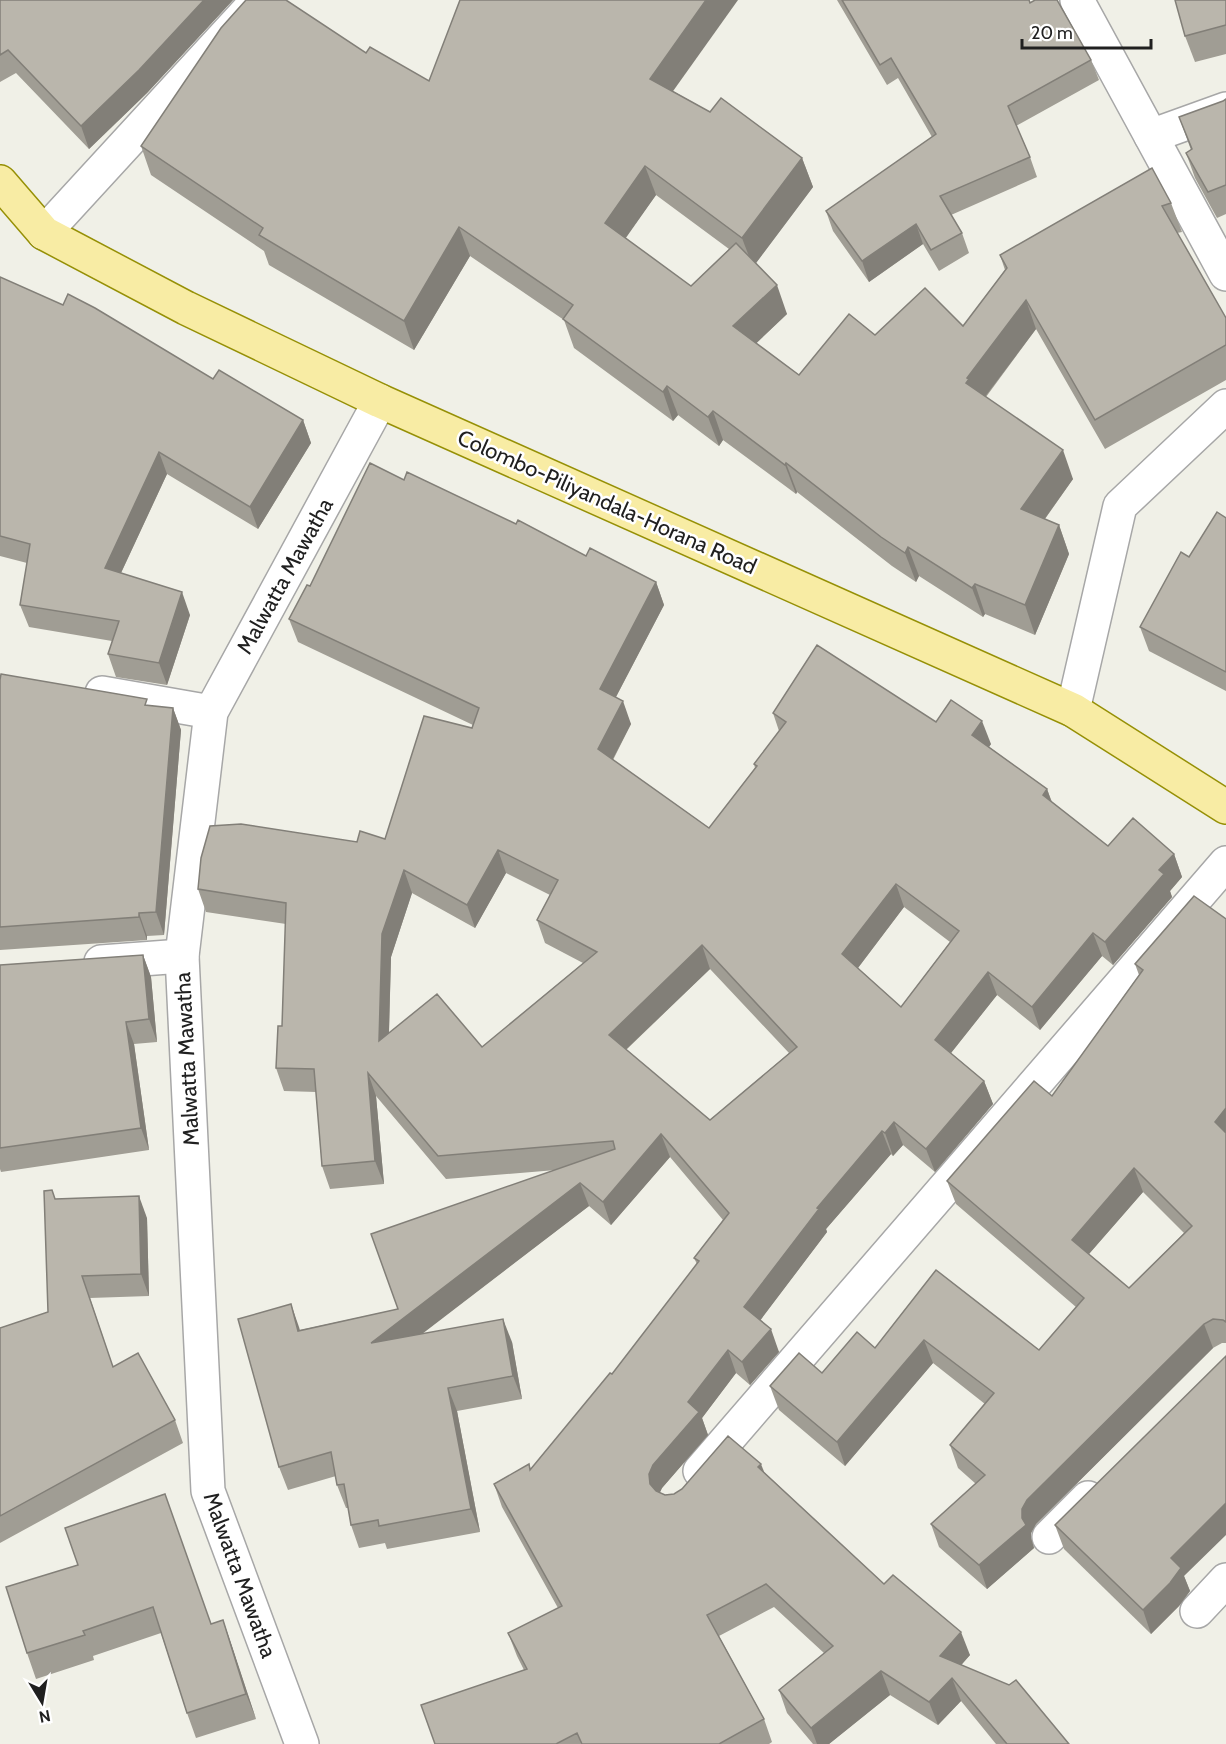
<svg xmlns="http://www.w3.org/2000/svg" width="1226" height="1744" viewBox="0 0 1226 1744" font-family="Cabin,sans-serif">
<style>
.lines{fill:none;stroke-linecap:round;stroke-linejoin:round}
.minor-casing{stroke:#a7a7a7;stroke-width:36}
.major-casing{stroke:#969006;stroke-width:36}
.minor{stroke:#fff;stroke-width:33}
.major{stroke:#f8eca4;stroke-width:33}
.wall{fill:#a09d94;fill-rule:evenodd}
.shaded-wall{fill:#827f78}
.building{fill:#bab6ac;stroke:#827f78;stroke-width:1.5;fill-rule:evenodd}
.labels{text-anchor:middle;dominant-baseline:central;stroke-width:5;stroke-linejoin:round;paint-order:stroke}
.street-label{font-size:22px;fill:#202020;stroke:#fff}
</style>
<rect width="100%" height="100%" fill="#f0f0e7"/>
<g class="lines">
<g class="minor-casing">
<g id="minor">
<path d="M1077,0l149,274"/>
<path d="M1151,136l75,-27"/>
<path d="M44,233l214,-233"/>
<path d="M102,693l109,19"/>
<path d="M1073,710l47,-204 106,-100"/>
<path d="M101,962l81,-6"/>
<path d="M700,1471l526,-608"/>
<path d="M1049,1537l39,-39"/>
<path d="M1197,1611l29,-31"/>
<path d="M302,1744l-94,-253 -26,-535 29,-244 169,-311"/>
</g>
</g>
<g class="major-casing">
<path id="major" d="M0,182l44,51 142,75 194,93 693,309 153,97"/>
</g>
<use href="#minor" class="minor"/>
<use href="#major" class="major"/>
</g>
<g class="wall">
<path d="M0,0h233l-86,93 -58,56 -73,-76 -16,9z"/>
<path d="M837,0h192l1,3 61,57 8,20 -83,46 14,31 7,20 -86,38 11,18 7,20 -30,18 -16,-27 -54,38 -36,-51 -7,-20 106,-74 -34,-59 -11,7z"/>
<path d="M1226,0v54l-31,8 -10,-26z"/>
<path d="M366,53l63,28 244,10 37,21 92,46 11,29 -57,76 31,51 -31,29 43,32 76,-40 88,-9 42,-56 -5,-15 171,-52 11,29 -5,1 49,85v62l-121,69 -69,-120 -50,68 87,82 -28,40 14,6 10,29 -34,81 -50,-21 -2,3 -64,-41 -3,6 -24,-16 -95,-74 -1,2 -73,-54 -4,6 -41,-31 -5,6 -99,-73 -10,-28 -94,-64 -56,94 -145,-85 -5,-14 -113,-76 -10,-29zM656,195l73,54 -38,37 -66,-48z"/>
<path d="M1226,99v115l-9,4 -22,-40 -9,-25 5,-3 -12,-33 44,-16z"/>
<path d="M0,277l213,102 90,41 8,23 -53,86 -91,-55 -46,99 69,42 -23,70 -51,-8 -8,-23 4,-13 -83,-14 -9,-22 7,-42 -27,-7z"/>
<path d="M404,480l112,44 70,32 70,26 8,23 -48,92 15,27 -18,36 96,68 46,-60 -1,-4 25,-33 -6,-18 163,9 55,22 -2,3 58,42 5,13 56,44 66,8 8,23 -12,14 2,6 -59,68 -11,-9 -62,74 -43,-35 -46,58 33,28 9,23 -58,68 -32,-27 -10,11 -2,-2 -65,75 1,3 -67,88 19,32 -29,33 -14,-12 -34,45 6,17 -46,53 -3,5 6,2 9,-1 91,-21 119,111 86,71 -9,10 108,79h-73l-35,-43 -23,24 -48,-30 -61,49h-16l-26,-31 -8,-23 45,-37 -50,-46 -55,29 45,83 8,23 -3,2h-334l89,-74 -7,-14 -9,-23 50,-25 -56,-101 -8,-23 35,-20 2,5 81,-95 85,-110 -3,-6 29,-38 -53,-63 -59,68 -22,-19 -168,128 91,8 10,57 -65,12 23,121 -93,17 -2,-6 -26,5 -8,-23 -3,-17h-2l-9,-23 -1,-9 -48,14 -9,-23 21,-137 98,-21 158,-139 -110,9 -70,-83 8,88 -54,5 -8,-23 -6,-74 -32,-1 -8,-23 6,-42 4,-102 -80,-12 -8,-23 159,-47 28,-3 87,-111 1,-3 -175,-83 -9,-23 21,-33zM506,873l44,22 -13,25 8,23 38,20 -101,84 -93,-13 2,-77 21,-64 63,35zM904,907l46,35 -49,65 -43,-39zM710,969l79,84 -79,67 -84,-70z"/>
<path d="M1226,518v173l-77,-40 -9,-24 49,-70z"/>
<path d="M0,680l149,26 24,2 8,22 -17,205 -17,1v4l-147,10z"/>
<path d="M1226,919v424h-4l-9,5 -177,176 -5,9v5l3,10 -47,41 -48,-42 -8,-23 45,-40 -18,-16 -8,-23 35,-41 -52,-41 -88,103 -66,-56 -9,-24 52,-13 53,-25 61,-78 103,80 37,-43 -120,-103 -9,-23 105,-85 87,-121 -4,-11zM1143,1192l41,41 -55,55 -40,-34z"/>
<path d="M143,955l8,22 6,65 -23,2 15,106 -148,22 -1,-3v-204z"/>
<path d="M56,1199l91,19 2,78 -59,2 23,69 62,53 8,23 -183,100v-215l48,-16z"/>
<path d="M1055,1525l129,51 6,15 -11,15 -28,28 -87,-85z"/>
<path d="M78,1565l133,59 12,-4 33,99 -60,19 -9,-25 -26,-80 -68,23 1,4 -58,19 -9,-26z"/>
</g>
<g class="shaded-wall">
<path d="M204,0h29l-86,93 -58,56 -8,-23z"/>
<path d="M706,0h32l-77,108 -11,-29z"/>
<path d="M802,158l11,29 -60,80 -11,-29z"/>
<path d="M645,166l11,29 -40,57 -11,-29z"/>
<path d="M916,224l7,20 -54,38 -7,-21z"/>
<path d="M459,227l11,29 -56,94 -10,-29z"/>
<path d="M777,285l10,29 -43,41 -11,-29z"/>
<path d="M1026,300l10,29 -58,77 -12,-23 1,-5z"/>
<path d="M667,386l11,29 -5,6 -10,-29z"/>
<path d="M713,411l10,29 -4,6 -11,-29z"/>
<path d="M303,420l8,23 -53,86 -8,-22z"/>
<path d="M1063,450l10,29 -42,59 -10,-29z"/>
<path d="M159,452l8,22 -54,116 -8,-22z"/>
<path d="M786,463l11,29 -1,2 -11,-29z"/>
<path d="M1059,525l10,29 -34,81 -10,-30z"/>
<path d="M908,547l11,29 -3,6 -11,-29z"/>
<path d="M656,582l8,23 -56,107 -8,-23z"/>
<path d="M975,584l10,30 -2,3 -11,-29z"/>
<path d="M182,592l8,23 -23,70 -8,-22z"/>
<path d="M623,701l8,23 -25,48 -8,-23z"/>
<path d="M173,708l8,22 -17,205 -8,-23z"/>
<path d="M982,721l9,23 -10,14 -9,-23z"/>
<path d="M1047,789l8,23 -12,-17z"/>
<path d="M498,850l8,23 -31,55 -8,-23z"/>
<path d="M1174,854l8,23 -12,14 2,6 -59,68 -8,-23 54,-72z"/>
<path d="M404,870l8,23 -21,64 -3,107 -9,-23 3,-107z"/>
<path d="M896,884l8,23 -53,70 -9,-23z"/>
<path d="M139,913l8,23v4l-8,-23z"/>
<path d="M1093,933l9,23 -62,74 -8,-23z"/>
<path d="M702,945l8,24 -93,89 -8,-23z"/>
<path d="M143,955l8,22 6,65 -8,-23z"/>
<path d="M988,972l9,23 -54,68 -8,-23z"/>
<path d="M126,1022l8,22 15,106 -8,-22z"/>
<path d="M368,1073l8,23 8,88 -9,-23z"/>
<path d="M984,1081l9,23 -58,68 -9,-23z"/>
<path d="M1226,1108v35l-11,-21z"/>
<path d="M894,1122l9,23 -10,11 -8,-23z"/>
<path d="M882,1131l9,23 -65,75 1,3 -74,98 -9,-23 73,-99z"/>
<path d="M661,1134l9,23 -59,68 -8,-23z"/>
<path d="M1134,1168l9,24 -62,71 -9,-23z"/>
<path d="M580,1183l9,23 -210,161 -8,-24z"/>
<path d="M139,1196l8,22 2,78 -8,-22z"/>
<path d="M291,1304l8,23 8,27 -9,-23z"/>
<path d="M503,1319l9,23 10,57 -9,-23z"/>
<path d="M1204,1324l9,24 -177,176 -5,9v5l3,10 -47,41 -8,-24 43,-47v-9l5,-9z"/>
<path d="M771,1329l8,23 -29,33 -8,-23z"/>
<path d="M924,1340l9,23 -88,103 -8,-24z"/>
<path d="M728,1350l8,23 -34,45 6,17 -46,53 -4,9 -8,-13 -1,-10 4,-9 35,-63z"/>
<path d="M448,1388l9,23 23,121 -9,-23z"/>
<path d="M761,1464l9,23 -12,-20z"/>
<path d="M1226,1503v32l-42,41 6,15 -11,15 -28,28 -8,-24 28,-52z"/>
<path d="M223,1620l9,26 24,73 -10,-25z"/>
<path d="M961,1632l9,23 -21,24 -9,-23z"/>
<path d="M881,1671l9,24 -61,49h-12l-6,-16z"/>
<path d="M952,1678l9,23 -23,24 -9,-23z"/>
</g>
<g class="building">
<path d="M0,0h204l-65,70 -58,56 -73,-76 -8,5z"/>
<path d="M246,0h40l80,53 4,-6 59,34 31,-81h246l-56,79 60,33 11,-14 81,60 -60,80 -97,-72 -40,57 86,63 45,-43 41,42 -44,41 66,49 50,-61 26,21 50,-47 38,38 44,-58 -7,-13 152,-87 19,35 -9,3 64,112v27l-131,75 -69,-120 -59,78 2,1 -3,4 97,67 -42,59 38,16 -34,80 -50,-21 -3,4 -64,-41 -3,6 -24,-16 -95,-74 -1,2 -72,-54 -5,6 -41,-31 -4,6 -100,-73 10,-14 -114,-78 -55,94 -145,-86 4,-7 -122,-82 80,-118z"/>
<path d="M842,0h187l1,3 5,-3h22l34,60 -83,46 22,51 -90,39 22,37 -31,17 -15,-26 -54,37 -36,-50 110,-77 -45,-76 -11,7z"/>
<path d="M1175,0h51v25l-41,11z"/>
<path d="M1226,99v86l-18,7 -22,-39 6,-4 -13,-32 44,-16z"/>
<path d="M0,277l63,28 5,-11 27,14 118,71 6,-9 84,50 -53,87 -91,-55 -54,116 77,24 -23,71 -51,-9 11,-33 -99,-16 10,-61 -30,-8z"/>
<path d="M370,463l34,17 3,-8 109,52 2,-4 68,36 4,-8 66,34 -56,107 23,12 -25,48 111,79 48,-62 -3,-2 32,-42 -13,-9 44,-68 119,77 15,-22 31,21 -10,14 75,54 -4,6 65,51 25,-28 41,36 -15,16 5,4 -59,68 -12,-9 -61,74 -44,-35 -53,68 49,41 -58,68 -32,-27 -9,11 -3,-2 -65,77 2,1 -75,98 27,22 -29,33 -14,-12 -40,52 11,10 -46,53 -4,9 1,10 6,7 9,4 9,-1 8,-5 46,-53 33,28 -3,3 126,117 9,-9 68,57 -21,24 69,29 7,-5 53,64h-62l-55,-66 -23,24 -48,-31 -70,57 -32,-38 54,-44 -67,-62 -59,31 57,104 -45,25h-137l-5,-11 -21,11h-121l-14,-39 106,-36 -19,-36 54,-27 -68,-122 35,-20 1,6 80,-97 2,1 87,-113 -5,-3 35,-45 -68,-79 -58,68 -23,-19 -209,160 132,-24 10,57 -65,12 23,121 -92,17 -1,-6 -27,5 -7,-41 -7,1 -6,-33 -52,15 -41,-148 53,-15 7,27 100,-22 -27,-75 244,-85 -2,-8 -175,15 -70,-83 7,88 -53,5 -8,-97 -38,-1 2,-42h4l4,-123 -88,-14 3,-31 9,-32 31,-2 116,18 3,-11 25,8 39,-123 48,12 7,-20 -190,-89 18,-34 3,1zM498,850l60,30 -21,40 60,32 -115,95 -45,-53 -58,47 3,-107 22,-64 63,35zM896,884l63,47 -58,76 -59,-53zM702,945l95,102 -87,73 -101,-85z"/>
<path d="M1217,512l9,6v154l-86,-45 41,-75 8,5z"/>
<path d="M1,674l146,25 -2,6 28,3 -17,204 -17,1v4l-139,10v-247z"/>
<path d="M1194,896l32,23v189l-11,14 11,11v189l-3,-2 -10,-1 -9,5 -177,176 -5,9v9l4,7 -47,40 -48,-41 54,-49 -35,-30 44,-52 -70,-53 -87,102 -67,-56 29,-33 23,20 35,-41 18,16 61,-78 103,80 45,-52 -137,-117 87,-100 18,15 91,-126 -8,-6zM1134,1168l58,58 -63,62 -57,-48z"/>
<path d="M143,955l6,64 -23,3 15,106 -141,20v-183z"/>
<path d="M52,1190l3,9 84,-3 2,78 -59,2 31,91 25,-14 37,67 -175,96v-188l48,-16 -4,-121z"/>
<path d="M1226,1356v147l-55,55 10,10 -11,15 -27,27 -88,-85z"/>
<path d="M165,1494l46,130 12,-4 23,74 -59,19 -34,-106 -70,24 2,4 -58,18 -21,-66 72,-22 -13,-37z"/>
</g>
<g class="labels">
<g class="street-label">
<text transform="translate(607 502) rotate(24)">Colombo-Piliyandala-Horana Road</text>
<text transform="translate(285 576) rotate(-61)">Malwatta Mawatha</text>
<text transform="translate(187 1059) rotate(-93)">Malwatta Mawatha</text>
<text transform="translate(240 1575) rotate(70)">Malwatta Mawatha</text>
</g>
</g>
<g transform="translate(42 1702) rotate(169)" stroke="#ffffff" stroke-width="4.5" paint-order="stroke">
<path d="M0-4.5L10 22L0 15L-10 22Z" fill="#202020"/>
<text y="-9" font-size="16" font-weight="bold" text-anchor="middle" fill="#202020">N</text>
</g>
<path d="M1022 39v9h129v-9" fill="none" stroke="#202020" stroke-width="3"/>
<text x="1031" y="39" font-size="18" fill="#202020" stroke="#ffffff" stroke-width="4.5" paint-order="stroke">20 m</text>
</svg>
